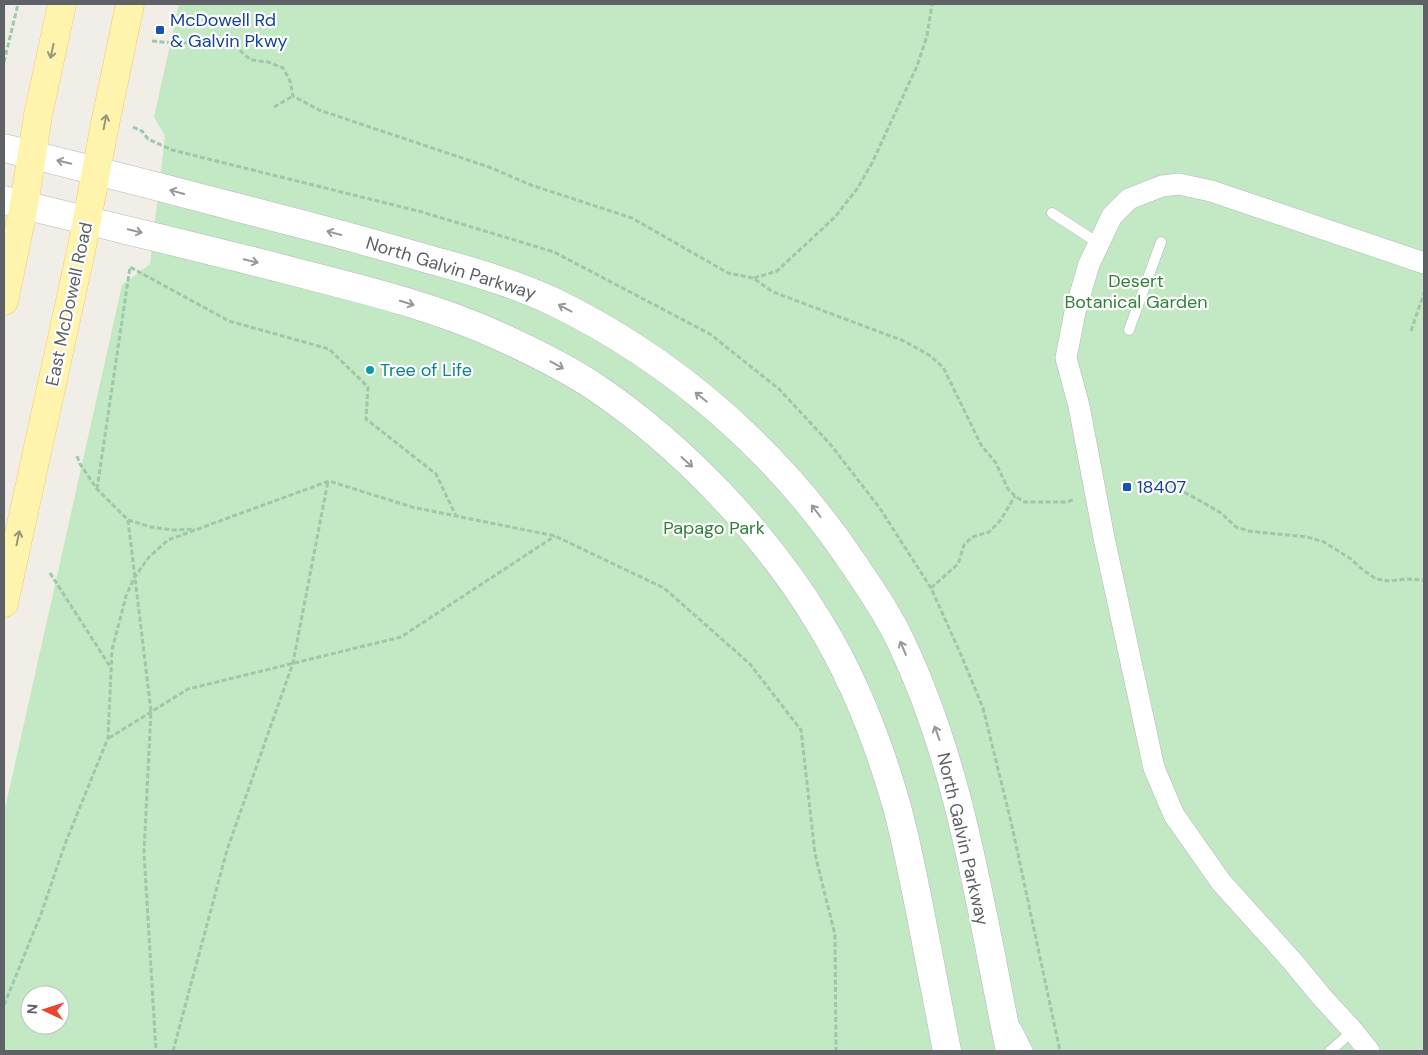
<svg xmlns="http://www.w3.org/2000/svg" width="1428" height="1055" viewBox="0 0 1428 1055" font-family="'DM Sans',sans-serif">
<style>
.green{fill:#c3e8c4;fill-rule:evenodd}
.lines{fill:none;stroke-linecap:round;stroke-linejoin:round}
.lane-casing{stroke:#b4b7bb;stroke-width:11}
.street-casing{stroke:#b4b7bb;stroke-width:22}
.secondary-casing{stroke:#b5b9be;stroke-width:29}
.primary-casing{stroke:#f3cd5d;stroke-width:29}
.path{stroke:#9cc9aa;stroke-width:3;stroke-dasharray:5 2.5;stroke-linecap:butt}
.lane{stroke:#fff;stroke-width:10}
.street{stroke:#fff;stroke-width:21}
.secondary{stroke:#fff;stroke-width:28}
.primary{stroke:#fff4ad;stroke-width:28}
.oneway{stroke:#969580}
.oneway2{stroke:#96999c}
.transit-dot{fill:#1a4fb4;stroke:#fff;stroke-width:2}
.culture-dot{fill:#0f9aa8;stroke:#fff;stroke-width:2}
.labels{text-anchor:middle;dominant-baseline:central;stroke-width:4.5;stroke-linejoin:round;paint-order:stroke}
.transit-label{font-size:18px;fill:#164399;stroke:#fff;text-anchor:start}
.street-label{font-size:18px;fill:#5e6267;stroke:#fff}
.park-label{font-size:18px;fill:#338139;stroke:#fff}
.culture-label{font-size:18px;fill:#0d838f;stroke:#fff;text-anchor:start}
</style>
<rect width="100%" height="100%" fill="#f0eee7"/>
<path class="green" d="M179,4h1245v1047h-1420v-238l118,-528 28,-21 15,-128 -11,-19zM30,995h30v30h-30z"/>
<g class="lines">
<g class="lane-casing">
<g id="lane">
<path d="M1052,213l46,30"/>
<path d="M1129,330l32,-88"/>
<path d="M1016,1027l12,24"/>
<path d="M1330,1051l23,-20"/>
</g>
</g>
<g class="street-casing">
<path id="street" d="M1369,1051l-16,-20 -32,-35 -28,-34 -72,-80 -47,-67 -20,-47 -50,-230 -25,-132 -13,-48 9,-46 14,-48 23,-48 17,-17 33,-13 17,-2 32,7 213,72"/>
</g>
<g class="secondary-casing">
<g id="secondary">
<path d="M4,148c104,25 208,53 312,80 43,11 86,24 130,36 36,10 72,21 106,37 122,59 226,150 301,262 17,25 34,50 47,77 62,129 81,272 110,411"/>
<path d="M4,200c95,24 191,46 287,71 70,18 142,35 208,65 33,15 68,32 99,53 85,58 168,145 221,233 31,50 56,112 73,168 12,38 19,77 27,116 9,49 19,97 28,145"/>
</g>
</g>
<g class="primary-casing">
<g id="primary">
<path d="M4,301l20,-96 14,-90 24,-111"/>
<path d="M4,603l77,-352 24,-127 25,-120"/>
</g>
</g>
<g class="path">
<path d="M152,41l22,2 49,-1 14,6 14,12 17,2 15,6 7,13 3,15 26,14 170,57 42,18 101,33 96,55 25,5 20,14 131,49 25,14 14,12 38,78 15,18 12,26 7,7 9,6h42l7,-2"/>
<path d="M4,62l14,-58"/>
<path d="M274,107l19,-11"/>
<path d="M133,127l9,4 6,8 24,11 250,62 132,40 156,82 69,55 51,55 49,63 52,81 31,69 21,51 29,118 48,225"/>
<path d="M754,278l23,-7 58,-54 22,-28 15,-26 45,-97 10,-30 5,-32"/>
<path d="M1411,331l13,-38"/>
<path d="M77,456l3,8 17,25 31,31 23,191 -7,141 12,199"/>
<path d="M97,489l33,-222 99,54 100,28 39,38 -2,32 70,55 20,42"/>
<path d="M1121,490l15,-7 11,-2 20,2 37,20 17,10 15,14 13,4 58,6 17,5 27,17 12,11 13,9 14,2 16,-2 18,1"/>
<path d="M128,520l23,7 23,3 21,-1"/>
<path d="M50,573l61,95"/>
<path d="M931,588l27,-24 6,-19 8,-8 17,-5 11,-11 15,-25"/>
<path d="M109,738l79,-49 213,-52 154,-101"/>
<path d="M4,1005l37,-91 24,-70 43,-106 4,-88 14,-54 8,-18 15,-21 19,-17 161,-59 83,26 143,29 109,52 86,76 51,66 14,124 20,81 1,116"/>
<path d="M173,1051l54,-201 66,-187 35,-182"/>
</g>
<use href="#lane" class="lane"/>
<use href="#street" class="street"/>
<use href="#secondary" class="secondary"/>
<use href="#primary" class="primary"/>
</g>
<defs><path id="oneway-shaft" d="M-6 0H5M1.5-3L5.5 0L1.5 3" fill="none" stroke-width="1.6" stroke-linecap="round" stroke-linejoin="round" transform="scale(1.25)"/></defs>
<g class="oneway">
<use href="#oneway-shaft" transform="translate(52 51) rotate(102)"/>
<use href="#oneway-shaft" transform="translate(105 122) rotate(-79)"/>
<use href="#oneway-shaft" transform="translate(18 538) rotate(-78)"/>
</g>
<g class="oneway2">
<use href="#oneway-shaft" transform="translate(64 162) rotate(-166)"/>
<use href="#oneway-shaft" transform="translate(177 192) rotate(-165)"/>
<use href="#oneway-shaft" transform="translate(135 231) rotate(14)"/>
<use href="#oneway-shaft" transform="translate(334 233) rotate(-165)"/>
<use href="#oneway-shaft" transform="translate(251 261) rotate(14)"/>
<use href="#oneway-shaft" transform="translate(407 303) rotate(17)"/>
<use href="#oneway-shaft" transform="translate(565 308) rotate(-152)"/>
<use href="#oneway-shaft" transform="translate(557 365) rotate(29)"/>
<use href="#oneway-shaft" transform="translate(701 397) rotate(-141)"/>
<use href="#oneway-shaft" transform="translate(687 462) rotate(42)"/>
<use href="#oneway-shaft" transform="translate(816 511) rotate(-127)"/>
<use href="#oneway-shaft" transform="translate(903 648) rotate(-113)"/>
<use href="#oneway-shaft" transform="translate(937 733) rotate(-110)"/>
</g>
<g class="transit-dot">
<rect x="155" y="25" width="10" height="10" rx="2.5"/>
<rect x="1122" y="482" width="10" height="10" rx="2.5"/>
</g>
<circle class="culture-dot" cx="370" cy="370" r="5"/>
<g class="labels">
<g class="transit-label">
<text x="170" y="20">McDowell Rd<tspan x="170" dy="21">&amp; Galvin Pkwy</tspan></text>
<text x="1137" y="487">18407</text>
</g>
<g class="street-label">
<text transform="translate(451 268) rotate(17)">North Galvin Parkway</text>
<text transform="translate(69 304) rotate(-78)">East McDowell Road</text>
<text transform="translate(963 839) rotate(77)">North Galvin Parkway</text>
</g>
<g class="park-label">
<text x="1136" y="281">Desert<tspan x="1136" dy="21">Botanical Garden</tspan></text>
<text x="714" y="528">Papago Park</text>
</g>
<g class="culture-label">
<text x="380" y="370">Tree of Life</text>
</g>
</g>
<rect width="1428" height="1055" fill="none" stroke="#5e6267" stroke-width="10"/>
<g transform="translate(45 1010) rotate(274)"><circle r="24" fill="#ffffff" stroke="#bfc0c2"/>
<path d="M0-4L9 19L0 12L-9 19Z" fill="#ec4531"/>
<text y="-8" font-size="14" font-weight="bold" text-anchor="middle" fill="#5e6267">N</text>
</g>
</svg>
